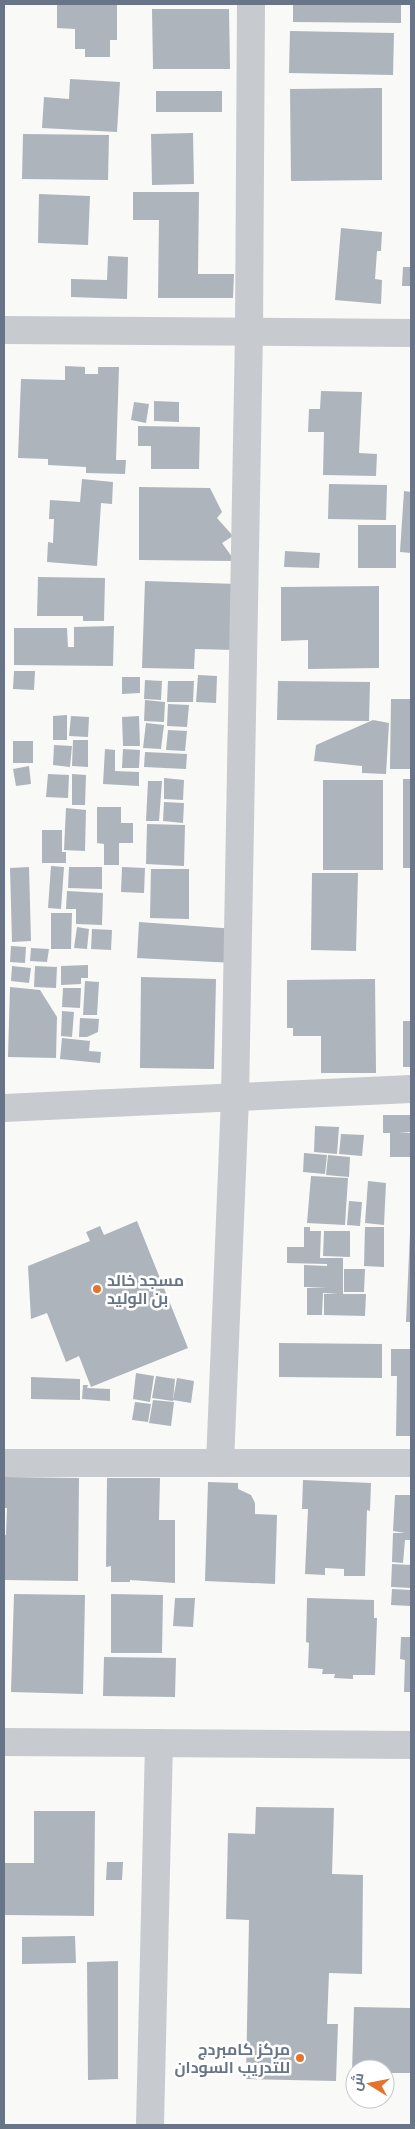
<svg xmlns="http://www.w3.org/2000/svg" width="415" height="2129" viewBox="0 0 415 2129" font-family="Roboto,Cairo,sans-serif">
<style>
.building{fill:#aeb4bc}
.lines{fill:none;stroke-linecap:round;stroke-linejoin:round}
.minor{stroke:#c7cace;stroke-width:28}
.poi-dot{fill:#e4732d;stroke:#fff;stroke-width:2}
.labels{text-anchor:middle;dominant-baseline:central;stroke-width:5;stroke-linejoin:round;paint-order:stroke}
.poi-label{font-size:16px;font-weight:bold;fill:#687588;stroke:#fff;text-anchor:start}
</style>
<rect width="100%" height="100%" fill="#f9f9f7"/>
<g class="building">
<path d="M57,4h60v36h-7v17h-25v-8h-10v-20l-18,-1z"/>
<path d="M293,4h108v19l-108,-1z"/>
<path d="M152,9h77l1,60h-77z"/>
<path d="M290,31l104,2 -1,42 -104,-2z"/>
<path d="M70,79l50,3 -3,50 -75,-4 2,-31 25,2z"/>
<path d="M382,88v92l-91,1 -1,-92z"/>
<rect x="156" y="91" width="66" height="21"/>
<path d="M193,133l1,51 -42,1 -1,-51z"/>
<path d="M23,134l86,1 -1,45 -86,-1z"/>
<path d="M133,192h66l-1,82h36l-1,24h-75l1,-78h-26z"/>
<path d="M39,194l51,2 -2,49 -50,-2z"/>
<path d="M341,228l41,4 -1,19h-4l-2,28 7,1 -1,24 -46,-4z"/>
<path d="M108,256l20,1 -1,42 -56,-2v-18l36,1z"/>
<path d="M403,267h8v19h-9z"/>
<path d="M65,366l20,1v7h13v-7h21l-3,93h10l-1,14 -39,-1v-6l-38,-2v-6l-30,-1 3,-79 44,1z"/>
<path d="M321,391l41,1 -3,61 18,1 -1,22 -53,-1 1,-43h-16l1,-23h11z"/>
<path d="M154,401l25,1v20l-25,-1z"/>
<path d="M134,402l15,2 -3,19 -15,-3z"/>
<path d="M138,426l62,1 -1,42h-48v-23h-13z"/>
<path d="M82,479l31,3 -1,22 -11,-1 -4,63 -50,-4 1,-20 5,1 1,-24h-5l1,-19 30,2z"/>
<path d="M329,484l58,1 -1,35 -58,-1z"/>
<path d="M139,487l71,1 12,24 -5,6 16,18 -11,7 13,18 -96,-1z"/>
<path d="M404,491l7,1v61l-11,-1z"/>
<rect x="358" y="525" width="38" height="43"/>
<path d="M285,551l35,2 -1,15 -35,-1z"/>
<path d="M38,577l67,1 -1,43h-21v-5h-46z"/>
<path d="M145,581l92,3 -2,66 -40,-1 -1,20 -52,-1z"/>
<path d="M379,586v82l-71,1v-29l-27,1v-54z"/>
<path d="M114,626l-1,40 -99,-1v-37h53l1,19h6v-20z"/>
<path d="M14,671h21l-1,19 -21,-1z"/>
<path d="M198,675l19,1 -1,27 -20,-1z"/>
<path d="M122,677h18v16l-18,1z"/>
<path d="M145,680l17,1 -1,19 -17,-1z"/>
<path d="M168,681h26l-1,21h-26z"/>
<path d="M278,681l92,1 -1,39 -92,-1z"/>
<path d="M391,699h20v70h-21z"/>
<path d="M145,700l20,2 -1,20 -20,-1z"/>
<path d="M168,704l21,1 -2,22 -20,-1z"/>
<path d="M67,715v25h-14v-24z"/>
<path d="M71,716l18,1 -1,20 -19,-1z"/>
<path d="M139,716l1,30h-17l-1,-29z"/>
<path d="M373,720l16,3 -3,51 -24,-1v-7l-48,-5 2,-16z"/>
<path d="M146,723l18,2 -3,24 -18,-1z"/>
<path d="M168,730l19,1 -2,20 -19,-1z"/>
<path d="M73,740h15v27l-16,-1z"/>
<rect x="13" y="741" width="20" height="22"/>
<path d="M54,745l18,1 -2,21 -17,-2z"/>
<path d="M105,749l10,1v21l24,1v14l-36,-2z"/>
<path d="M123,749l17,1 -1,18h-17z"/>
<path d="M145,752l42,2 -1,15 -42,-2z"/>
<path d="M29,766l2,18 -15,2 -3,-17z"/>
<path d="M48,774l21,1 -1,23 -22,-1z"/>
<path d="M72,774l14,1 -1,30h-13z"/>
<path d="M164,778l20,2 -1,20 -19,-1z"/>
<rect x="403" y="779" width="8" height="89"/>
<rect x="323" y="780" width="60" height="90"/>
<path d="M148,781h14l-3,40h-13z"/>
<path d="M164,802l20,1 -1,20 -20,-2z"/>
<path d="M97,807h24v16h12v20h-14v22h-15v-21l-7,-1z"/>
<path d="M66,808l20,2 -1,41 -21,-1z"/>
<path d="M147,824l38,1 -1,41 -38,-2z"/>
<path d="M42,830h20v22h4v11h-24z"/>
<path d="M51,866l13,1 -3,42 -13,-1z"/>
<path d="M29,867l2,74 -19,1 -2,-74z"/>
<path d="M69,867h33v22l-34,-1z"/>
<path d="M122,867l23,1 -1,25 -23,-1z"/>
<path d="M151,869h38v50l-39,-1z"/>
<path d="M312,873h46l-2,78 -45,-1z"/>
<path d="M67,891l36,2 -1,32 -26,-1v-15h-10z"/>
<path d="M51,913h21l-1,36h-20z"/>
<path d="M139,922l97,7 -2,34 -97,-5z"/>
<path d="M77,927l12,2 -2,20 -13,-1z"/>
<path d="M92,929l20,1 -1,20 -20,-1z"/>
<path d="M11,946l15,1 -1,16 -15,-1z"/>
<path d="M31,948l18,1 -2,13 -17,-1z"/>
<path d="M88,965v13h-7v6l-20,1v-19z"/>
<path d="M12,966l19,2 -2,15 -18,-2z"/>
<path d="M35,966l22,1 -1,21 -22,-1z"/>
<path d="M141,977l75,2 -2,90 -74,-1z"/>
<path d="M375,979l1,94h-55v-37h-28v-8h-6v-48z"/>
<path d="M85,981l14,1 -2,33h-14z"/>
<path d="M10,987l30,3 17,27 -1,41 -48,-1z"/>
<path d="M63,988h18l-1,20 -18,-1z"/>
<path d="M62,1011l12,1 -2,25 -11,-1z"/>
<path d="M80,1018l19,1 -1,13 -11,5h-8z"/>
<rect x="403" y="1021" width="8" height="46"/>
<path d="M62,1038l28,3 -1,10 12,1 -1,11 -40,-4z"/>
<path d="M383,1115h28v17l-12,1h12v24h-21v-24h-7z"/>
<path d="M315,1126l24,1 -2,27 -23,-2z"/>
<path d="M341,1134l23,1 -2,21 -23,-2z"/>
<path d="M304,1153l23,2 -2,19 -22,-2z"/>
<path d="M328,1155l22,2 -1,20 -23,-2z"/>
<path d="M311,1176l37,2 -3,47 -38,-2z"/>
<path d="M368,1181l18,2 -2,42 -19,-2z"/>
<path d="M349,1201l13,1 -2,24 -13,-1z"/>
<path d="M137,1221l51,127 -97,39 -12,-31 -13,6 -19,-49 -16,6 -3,-53 62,-25 -4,-9 14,-6 4,9z"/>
<path d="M304,1227h6v4h11l-1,27h23v36h23l-1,22 -41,-1v-21l14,-1h-15l-1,22h-15v-27l20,-1h-23v-22l23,1v-2l-40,-1v-16h17z"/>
<path d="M365,1227h19v40l-20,-1z"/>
<path d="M324,1231h26v26l-27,-1z"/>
<path d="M410,1233h1v89h-5z"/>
<path d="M344,1269h21l-1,23h-20z"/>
<path d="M279,1343l103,1v34l-103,-1z"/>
<path d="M391,1349h20v87h-15l1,-60h-6z"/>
<path d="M136,1373l18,3 -4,26 -17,-3z"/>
<path d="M156,1376l19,3 -2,22 -21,-3z"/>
<path d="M31,1377l49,2v21l-49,-1z"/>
<path d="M177,1378l17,3 -3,22 -18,-3z"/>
<path d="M83,1385h5l-1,3 23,1v12l-28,-2z"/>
<path d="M153,1400l21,2 -3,24 -22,-3z"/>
<path d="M135,1402l16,2 -3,18 -16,-2z"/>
<path d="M4,1477l75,1 -1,103 -74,-1v-45h2l1,-27h-3z"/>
<path d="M107,1478h53l-1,42h16v63l-45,-3v2h-19v-16l-5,1z"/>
<path d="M303,1480l68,3 -1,28 -3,-1 -2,66h-21v-7l-19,-1v7l-20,-1 3,-65h-6z"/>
<path d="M208,1482l30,1v6l13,6 4,8v11l22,1 -2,69 -70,-3z"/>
<path d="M395,1495h16v45h-6l-2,23 -11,-1 1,-29h12l-12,-2z"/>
<path d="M392,1564l19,1v23l-20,-1z"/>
<path d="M392,1589l19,1v16l-20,-1z"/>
<path d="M14,1594l71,1 -2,99 -72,-2z"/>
<path d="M111,1594l52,1 -1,58h-51z"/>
<path d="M175,1598h20l-2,29 -20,-1z"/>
<path d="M307,1598l67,2v18h3l-2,57h-22v4l-19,-1 1,-4h-13l1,-5 -15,-1 1,-25 -3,-1z"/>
<path d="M401,1637h10v55h-7l1,-32 -5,-1z"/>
<path d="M104,1657l72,1 -1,39 -72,-1z"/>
<path d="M256,1807l78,1 -2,66 31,1 -1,99 -33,-1 -2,51h11l-2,57 -90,-2 3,-159 -23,-1 2,-86 27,1z"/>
<path d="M34,1811h61l-1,105 -90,-1v-52h30z"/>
<path d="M107,1862h16l-1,18h-16z"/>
<path d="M75,1936l1,27 -54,1v-27z"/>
<path d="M118,1961v118l-30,1 -1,-118z"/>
<path d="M354,2007l57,1v65h-26v-4h-30v3h-3z"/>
</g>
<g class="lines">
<g class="minor">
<path d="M4,330l407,3"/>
<path d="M4,1108l407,-19"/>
<path d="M4,1463h407"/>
<path d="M220,1463l15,-365 14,-766 2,-328"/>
<path d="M4,1742l407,3"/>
<path d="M150,2125l9,-382"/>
</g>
</g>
<g class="poi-dot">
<circle cx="97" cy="1289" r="5"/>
<circle cx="300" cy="2058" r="5"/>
</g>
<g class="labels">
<g class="poi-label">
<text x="107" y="1280">مسجد خالد<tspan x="107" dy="18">بن الوليد</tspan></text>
<text x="290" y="2049" text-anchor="end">مركز كامبردج<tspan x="290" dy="18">للتدريب السودان</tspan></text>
</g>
</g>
<rect width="415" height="2129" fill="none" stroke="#687588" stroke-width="10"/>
<g transform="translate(370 2084) rotate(280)"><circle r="24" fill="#ffffff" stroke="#c3c8cf"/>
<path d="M0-4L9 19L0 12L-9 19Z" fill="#e4732d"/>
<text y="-8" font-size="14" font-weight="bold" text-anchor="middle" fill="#687588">ش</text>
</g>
</svg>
